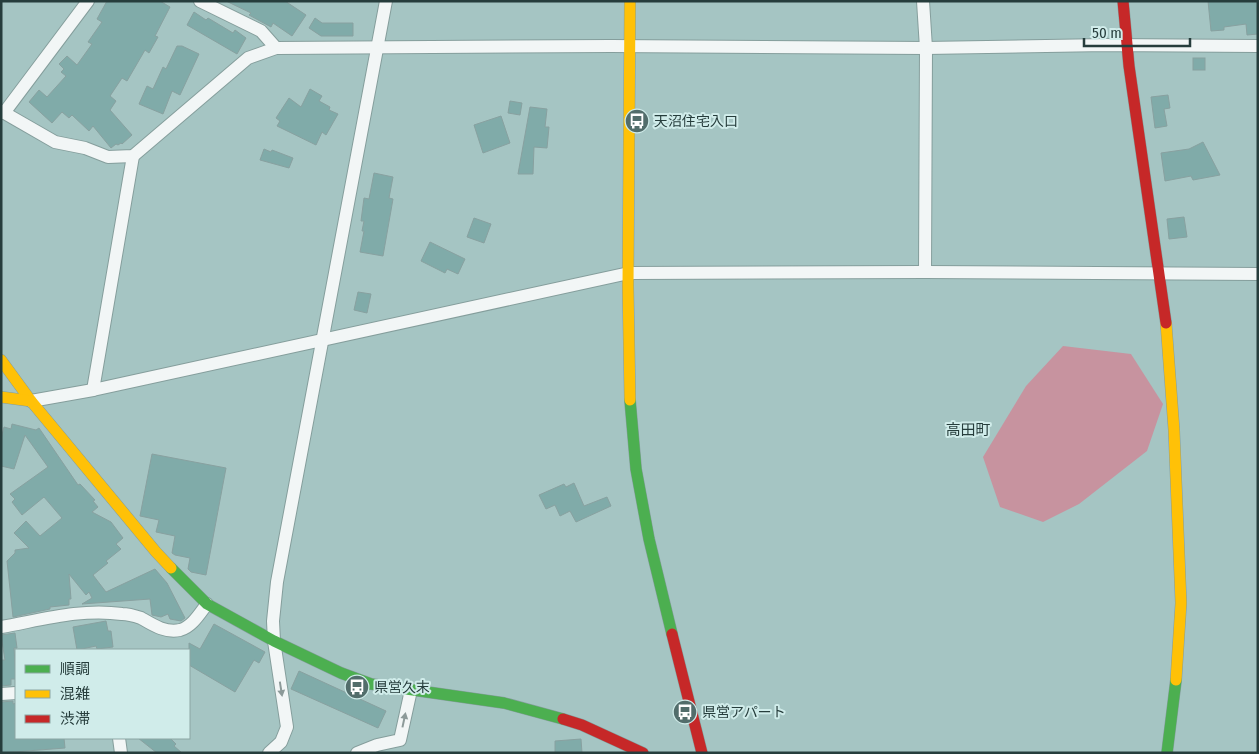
<svg xmlns="http://www.w3.org/2000/svg" width="1259" height="754" viewBox="0 0 1259 754" font-family="'Fira Sans Condensed','Noto Sans JP',sans-serif">
<style>
.forest{fill:#c7939f}
.building{fill:#80aba9;stroke:#88a1a0}
.lines{fill:none;stroke-linecap:round;stroke-linejoin:round}
.street-casing{stroke:#859e9c;stroke-width:14}
.fast-casing{stroke:#859e9c;stroke-width:12}
.slow-casing{stroke:#859e9c;stroke-width:12}
.jam-casing{stroke:#859e9c;stroke-width:12}
.street{stroke:#f2f6f6;stroke-width:12}
.fast{stroke:#4caf50;stroke-width:11}
.slow{stroke:#ffc107;stroke-width:11}
.jam{stroke:#c62828;stroke-width:11}
.oneway{fill:#8c9a99}
.labels{text-anchor:middle;dominant-baseline:central;stroke-width:4;stroke-linejoin:round;paint-order:stroke}
.poi-label{font-size:14px;fill:#263d3c;stroke:#d0ecea;text-anchor:start}
.neighbourhood-label{font-size:15px;fill:#263d3c;stroke:#d0ecea}
</style>
<rect width="100%" height="100%" fill="#a5c5c3"/>
<path class="forest" d="M1063,346l68,8 32,50 -16,47 -68,53 -36,18 -43,-15 -17,-50 43,-71z"/>
<g class="building">
<path d="M107,1h53l10,6 -15,29 3,1 -9,16 -4,-3 -18,31 -5,-3 -12,18 6,5 -6,9 22,25 -10,9 -1,-1 -3,2 -2,-1 -5,4 -18,-22 -4,5 -17,-16 -3,3 -7,-6 -10,11 -23,-21 10,-12 8,7 19,-21 -5,-4 3,-3 -5,-5 8,-8 10,9 15,-21 -4,-2 14,-20 -5,-3z"/>
<path d="M226,1h59l21,14 -14,21 -19,-13 -2,4 -22,-12 2,-2z"/>
<path d="M1208,1h50v33l-11,1 -1,-11 -22,3v3l-13,1z"/>
<path d="M194,12l12,8 2,-2 25,15 2,-3 11,8 -9,16 -50,-29z"/>
<path d="M315,18l7,5h31v13h-32l-12,-8z"/>
<path d="M177,46h5l17,8 -19,41 -8,-4 -9,23 -24,-10 8,-18 6,3 10,-22 3,2z"/>
<rect x="1193" y="58" width="12" height="12"/>
<path d="M310,89l12,7 -3,5 11,6 -1,3 9,4 -12,21 -4,-3 -6,13 -39,-19 3,-5 -4,-3 13,-20 12,9z"/>
<path d="M1168,95l2,13 -6,1 3,17 -12,2 -4,-31z"/>
<path d="M510,101l12,2 -2,12 -12,-2z"/>
<path d="M530,107l17,2 -2,18h4l-2,21 -13,-1 -1,27h-15z"/>
<path d="M501,116l9,27 -27,10 -9,-28z"/>
<path d="M1203,142l17,33 -27,5 -2,-4 -26,5 -4,-28 28,-4z"/>
<path d="M264,149l7,3 1,-2 21,8 -4,10 -29,-8z"/>
<path d="M374,173l19,4 -4,21 4,1 -10,57 -23,-4 4,-21h-2l2,-10h-3l3,-23 5,1z"/>
<path d="M1184,217l3,20 -18,2 -2,-20z"/>
<path d="M474,218l17,6 -7,19 -17,-6z"/>
<path d="M430,242l35,17 -7,15 -11,-5 -2,4 -24,-12z"/>
<path d="M358,292l13,2 -4,19 -13,-3z"/>
<path d="M12,424l24,6 3,-2 39,57 2,-1 15,16 -2,1 5,6 -6,5 19,10 12,16 -7,6 5,5 -15,12 2,2 -15,12 13,17 49,-23 12,14 18,35 -4,3 -11,-2 -2,-5 -7,3 -9,-2 -2,-16 -68,5 10,-6 -3,-6 -3,3 -17,-21 2,25h-2v6l-19,2v2l-37,8 -6,-56 8,-8v-3l14,-2 -15,-15 12,-12 14,15 22,-18 -18,-21 -22,18 -10,-13 3,-3 -5,-5 38,-27 -23,-32 -11,34 -13,-3v-27l3,-12 7,2z"/>
<path d="M152,454l74,14 -20,107 -15,-3 -3,-3 2,-11 -15,-3 -3,-2 3,-17 -19,-4 3,-12 -19,-4z"/>
<path d="M574,483l10,23 23,-9 4,9 -35,16 -6,-11 -10,5 -5,-11 -9,4 -7,-14 25,-11 2,3z"/>
<path d="M106,621l2,10h3l2,16 -16,2 -1,-3 -19,4 -4,-23z"/>
<path d="M214,624l51,28 -6,11 -5,-3 -19,32 -46,-27v-22l11,6z"/>
<path d="M15,633l2,15h-3l2,31h-5v6l-10,1v-26h4l-4,-25z"/>
<path d="M299,671l87,40 -8,17 -87,-39z"/>
<path d="M13,701v3l3,-1v35h48l1,10 -64,5v-51z"/>
<path d="M138,738h32l6,6 -2,2 8,7h-25z"/>
<path d="M581,739l1,14h-27v-12z"/>
</g>
<g class="lines">
<g class="street-casing">
<g id="street">
<path d="M200,1l61,30 15,17"/>
<path d="M923,1l3,47 -1,224"/>
<path d="M1,111l54,31 30,6 23,9 25,-1 115,-98 28,-10 335,-2 315,2 180,-3 152,1"/>
<path d="M4,113l84,-112"/>
<path d="M93,390l40,-234"/>
<path d="M31,401l62,-11 536,-117 296,-1 333,2"/>
<path d="M1,627c40,-7 80,-19 121,-13 6,0 13,2 19,4 12,7 24,15 39,12 12,-3 20,-17 27,-26"/>
<path d="M1,694l15,-1"/>
<path d="M119,738l2,15"/>
<path d="M269,753l12,-11 6,-15 -13,-86 -1,-20 4,-39 109,-581"/>
<path d="M357,753l20,-8 23,-5 11,-50"/>
</g>
</g>
<g class="fast-casing">
<g id="fast">
<path d="M630,400l6,69 13,70 23,95"/>
<path d="M171,568l36,36 67,37 67,32 30,11 133,19 59,16"/>
<path d="M1167,753l9,-73"/>
</g>
</g>
<g class="slow-casing">
<g id="slow">
<path d="M630,1l-2,285 2,114"/>
<path d="M1166,323l8,107 7,173 -5,77"/>
<path d="M1,360l30,41 125,151 15,16"/>
<path d="M1,397l30,4"/>
</g>
</g>
<g class="jam-casing">
<g id="jam">
<path d="M1123,1l6,65 37,257"/>
<path d="M672,634l30,119"/>
<path d="M563,719l19,6 61,28"/>
</g>
</g>
<use href="#street" class="street"/>
<use href="#fast" class="fast"/>
<use href="#slow" class="slow"/>
<use href="#jam" class="jam"/>
</g>
<defs><path id="oneway-solid" d="M-6-.8H1V-3.2L6.5 0L1 3.2V.8H-6Z" transform="scale(1.25)"/></defs>
<g class="oneway">
<use href="#oneway-solid" transform="translate(281 689) rotate(81)"/>
<use href="#oneway-solid" transform="translate(404 720) rotate(-78)"/>
</g>
<defs>
<g id="bus-disc" transform="scale(1.25)"><circle r="9.5" fill="#526d6b" stroke="#d0ecea"/><path d="M-5-6H5V4H4V6H2V4H-2V6H-4V4H-5ZM-3.5-4V0h7V-4ZM-3.5 1.2v1.5H-2V1.2ZM2 1.2v1.5H3.5V1.2Z" fill="#fff"/></g>
</defs>
<g fill-rule="evenodd">
<use href="#bus-disc" x="637" y="121"/>
<use href="#bus-disc" x="357" y="687"/>
<use href="#bus-disc" x="685" y="712"/>
</g>
<g class="labels">
<g class="poi-label">
<text x="654" y="121">天沼住宅入口</text>
<text x="374" y="687">県営久末</text>
<text x="702" y="712">県営アパート</text>
</g>
<g class="neighbourhood-label">
<text x="968" y="430">高田町</text>
</g>
</g>
<rect width="1259" height="754" fill="none" stroke="#263d3c" stroke-width="5"/>
<rect x="15" y="649" width="175" height="90" fill="#d0ecea" stroke="#8ca6a4"/>
<rect x="25" y="665" width="25" height="8" fill="#4caf50" stroke="#8ca6a4"/>
<text x="60" y="674" font-size="15" fill="#263d3c">順調</text>
<rect x="25" y="690" width="25" height="8" fill="#ffc107" stroke="#8ca6a4"/>
<text x="60" y="699" font-size="15" fill="#263d3c">混雑</text>
<rect x="25" y="715" width="25" height="8" fill="#c62828" stroke="#8ca6a4"/>
<text x="60" y="724" font-size="15" fill="#263d3c">渋滞</text>
<path d="M1084 38v8h106v-8" fill="none" stroke="#263d3c" stroke-width="2.5"/>
<text x="1092" y="38" font-size="15" fill="#263d3c" stroke="#d0ecea" stroke-width="4" paint-order="stroke">50 m</text>
</svg>
